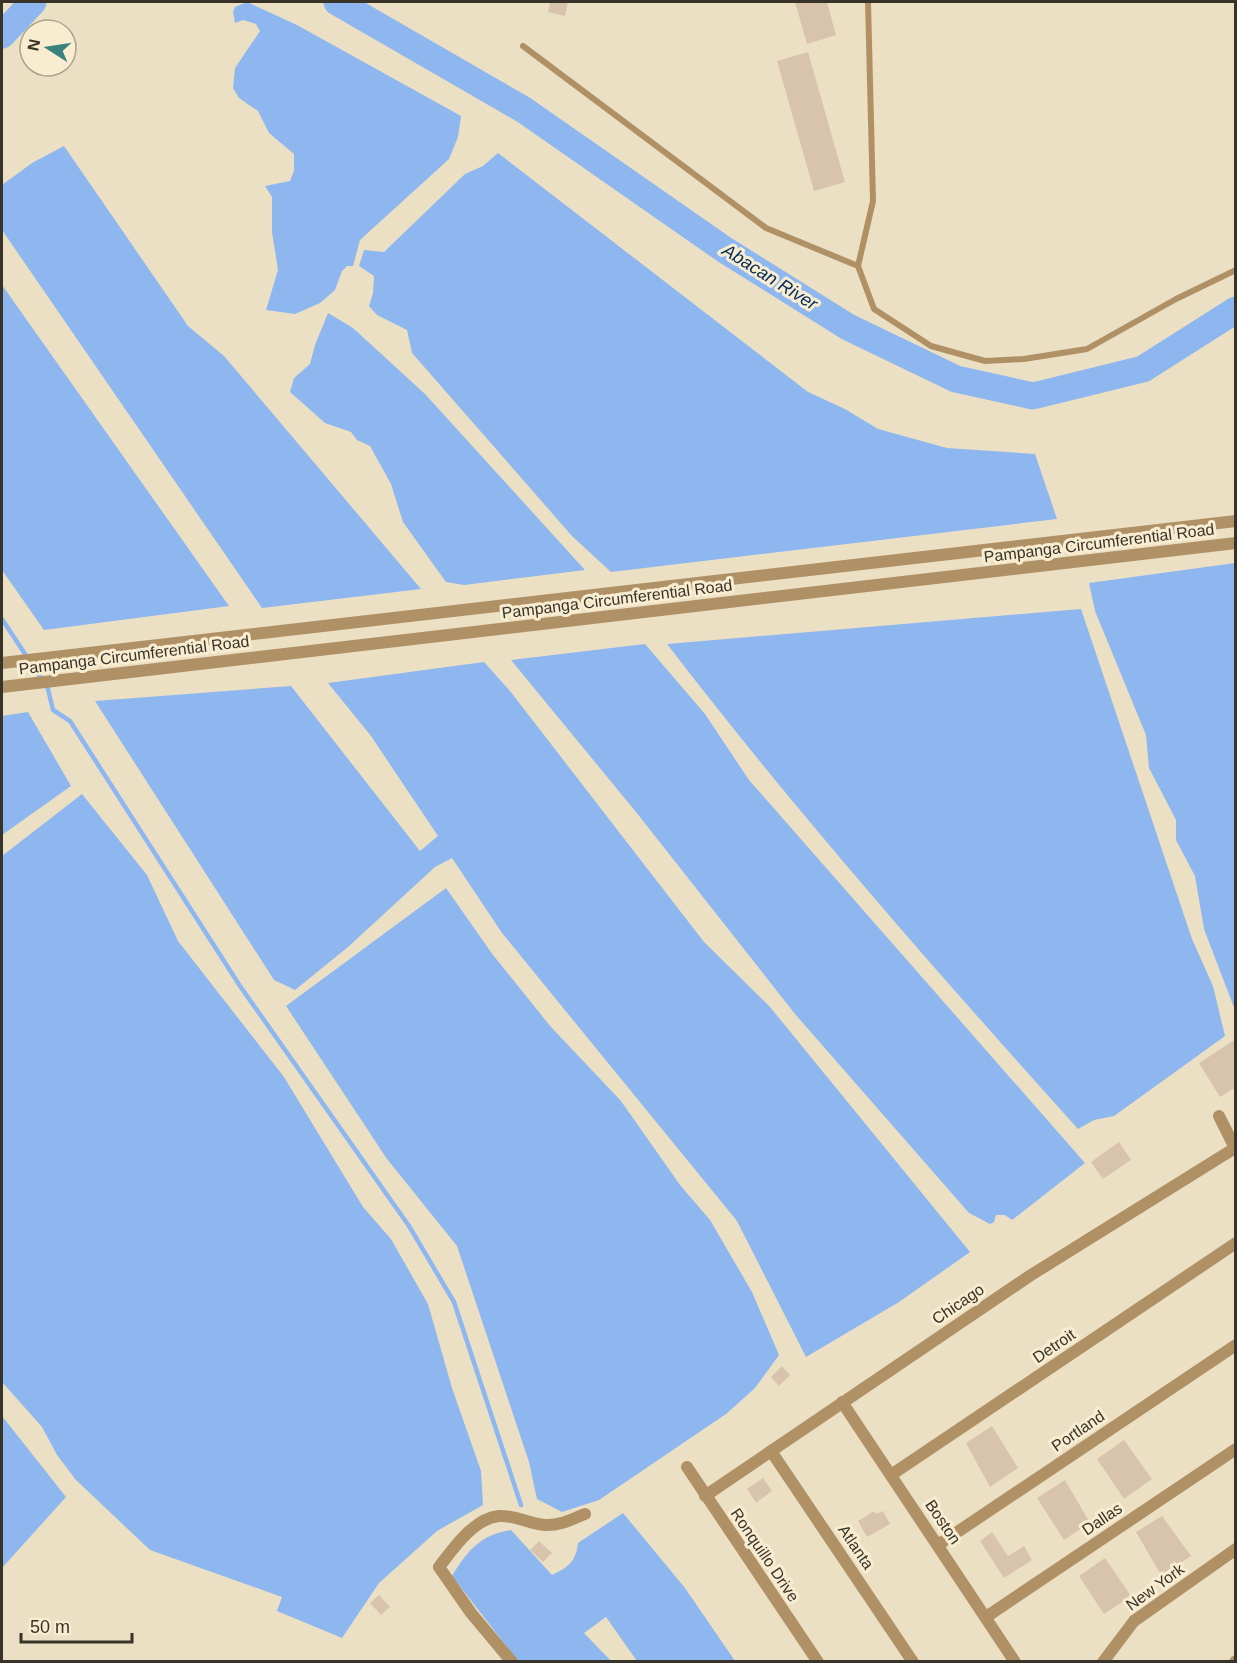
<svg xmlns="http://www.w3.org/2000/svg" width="1237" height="1663" viewBox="0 0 1237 1663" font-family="Helvetica,sans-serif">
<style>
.water{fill:#8eb6ef}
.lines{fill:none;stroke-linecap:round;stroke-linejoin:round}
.stream{stroke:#8eb6ef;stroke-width:4.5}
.river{stroke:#8eb6ef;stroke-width:27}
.building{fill:#d8c4ac}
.lane{stroke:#b09166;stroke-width:6}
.street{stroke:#b09166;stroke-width:12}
.labels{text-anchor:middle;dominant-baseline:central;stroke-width:6;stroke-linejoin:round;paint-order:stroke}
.street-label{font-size:16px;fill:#383328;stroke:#f9edd1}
.water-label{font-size:18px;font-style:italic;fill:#042b5d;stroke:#f9edd1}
</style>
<rect width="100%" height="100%" fill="#ece0c4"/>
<g class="water">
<path d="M247,2l50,23 164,91 -3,21 -9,22 -89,81 -7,26h-6l-5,5 -7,19 -15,13 -25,11 -29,-4 12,-40 -6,-38v-35l-7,-11 25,-5 4,-10v-17l-25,-21 -11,-22 -19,-13 -6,-10 2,-20 25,-37 -4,-7 -13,-4 -8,3 -2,-11 2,-5z"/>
<path d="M64,146l124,180 36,30 197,233 -159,19 -260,-378v-45l30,-22z"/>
<path d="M498,153l310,239 37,17 33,20 69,19 88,6 22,65 -446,53 -39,-36 -160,-183 -5,-23 -30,-15 -8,-9 4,-13 1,-17 -15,-10 5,-16 20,2 81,-78 18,-8z"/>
<path d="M2,285l227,321 -185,24 -42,-60z"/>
<path d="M328,313l25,15 72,66 160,176 -121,15 -18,-3 -43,-60 -12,-38 -21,-38 -13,-6 -6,-8 -26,-9 -35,-31 4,-14 16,-14 5,-19z"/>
<path d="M1235,563l1,447h-1l-31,-81 -9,-53 -19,-36v-20l-27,-52 -3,-33 -51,-124 -6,-28z"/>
<path d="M1081,609l111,330 21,47 12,50 -111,80 -20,4 -16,9c-142,-158 -282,-317 -411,-485z"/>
<path d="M645,644l60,70 44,66 336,383 -73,57 -7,-5h-9l-2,7 -4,2 -21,-11 -174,-199 -159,-202 -125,-152z"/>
<path d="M484,662l26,29 194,251 66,65 200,245 -71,50 -93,55 -69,-136 -235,-288 -50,-75 -17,9 -87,80 -53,43 -21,-10 -179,-279 196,-15 129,165 18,-15 -67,-100 -43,-53z"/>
<path d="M28,712l43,74 -69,49v-119z"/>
<path d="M82,794l65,81 31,66 106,136 79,130 28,32 37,65 24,84 29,83 2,34 -46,26 -58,52 -37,55 -65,-27 5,-14 -132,-47 -74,-70 -19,-25 -15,-28 -40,-45v-526z"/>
<path d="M446,888l47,67 58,72 70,74 59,84 30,35 42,72 27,63 -24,33 -29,26 -127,86 -37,12 -25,-13 -8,-37 -72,-216 -70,-87 -101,-153z"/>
<path d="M2,1416l64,81 -64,71z"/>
<path d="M623,1513l62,75 50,73h-98l-31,-44 -22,16 27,28h-93l-66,-85c15,-25 29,-42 59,-46l41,45c17,-8 24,-14 26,-32z"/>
</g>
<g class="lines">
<path class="stream" d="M2,619l46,70 5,21 17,11 170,265 169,240 45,76 67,203"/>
<g class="river">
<path d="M337,2l187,108 201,140 123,77 108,52 77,17 110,-27 93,-59"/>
<path d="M2,35l31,-33"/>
</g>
</g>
<g class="building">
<path d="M550,2h18l-3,14 -17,-4z"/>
<path d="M795,2h32l9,33 -29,9z"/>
<path d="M808,52l37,130 -31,9 -37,-130z"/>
<path d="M1236,1039v48l-16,10 -21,-34z"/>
<path d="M1119,1142l12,18 -28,19 -12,-17z"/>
<path d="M782,1366l8,9 -11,11 -8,-9z"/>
<path d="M992,1426l26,42 -28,19 -24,-44z"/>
<path d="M1124,1440l28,39 -28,20 -27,-40z"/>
<path d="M763,1478l9,13 -16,12 -9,-14z"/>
<path d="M1065,1480l25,43 -26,17 -27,-42z"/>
<path d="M874,1511l2,3 7,-3 7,13 -23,13 -9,-16z"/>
<path d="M1162,1516l29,40 -30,19 -25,-43z"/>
<path d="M992,1532l16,24 16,-10 8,14 -28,18 -24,-37z"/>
<path d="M539,1541l13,12 -9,9 -13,-12z"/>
<path d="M1105,1558l26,38 -27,18 -25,-38z"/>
<path d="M379,1595l11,12 -9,8 -11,-12z"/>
</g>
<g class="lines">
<g class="lane">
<path d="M523,46l243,182 92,38 16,43 57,37 54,15 39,-2 63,-10 89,-50 60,-29"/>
<path d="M858,266l15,-65 -5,-199"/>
</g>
<g class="street">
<path d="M2,663l1234,-142"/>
<path d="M2,687l1234,-144"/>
<path d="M1219,1116l17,34"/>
<path d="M842,1402l173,260"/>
<path d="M771,1451l142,211"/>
<path d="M687,1467l131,195"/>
<path d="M891,1475l345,-232"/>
<path d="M705,1496l326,-221 204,-127"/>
<path d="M938,1545l298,-200"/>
<path d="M986,1617l250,-168"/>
<path d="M512,1662l-41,-49 -32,-46c14,-18 35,-49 60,-51 17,-1 30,8 46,9 15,1 27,-6 40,-11"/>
<path d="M1103,1662l31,-41 102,-72"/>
<path d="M1235,1662l1,-1"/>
</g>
</g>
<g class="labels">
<g class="street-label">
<text transform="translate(1099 543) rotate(-7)">Pampanga Circumferential Road</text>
<text transform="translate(617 599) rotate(-7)">Pampanga Circumferential Road</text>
<text transform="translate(134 655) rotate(-7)">Pampanga Circumferential Road</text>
<text transform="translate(958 1304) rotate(-34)">Chicago</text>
<text transform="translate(1054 1346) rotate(-34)">Detroit</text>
<text transform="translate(1078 1431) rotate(-34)">Portland</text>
<text transform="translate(1102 1519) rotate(-34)">Dallas</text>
<text transform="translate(943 1522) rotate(56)">Boston</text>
<text transform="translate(856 1547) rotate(56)">Atlanta</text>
<text transform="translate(765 1555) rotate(56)">Ronquillo Drive</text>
<text transform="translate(1155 1587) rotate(-36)">New York</text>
</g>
<g class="water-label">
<text transform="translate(770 277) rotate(32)">Abacan River</text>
</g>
</g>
<rect width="1237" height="1663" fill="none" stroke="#383328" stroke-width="6"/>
<g transform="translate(48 48) rotate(282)"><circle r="28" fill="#f9edd1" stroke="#aca38d" stroke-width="1.5"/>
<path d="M0-4.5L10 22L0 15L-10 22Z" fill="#3a827d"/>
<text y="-9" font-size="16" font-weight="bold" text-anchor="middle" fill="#383328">N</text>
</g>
<path d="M21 1633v9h111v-9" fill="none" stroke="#383328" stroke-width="3"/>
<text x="30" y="1633" font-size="18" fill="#383328" stroke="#f9edd1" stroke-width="4.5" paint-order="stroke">50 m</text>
</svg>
